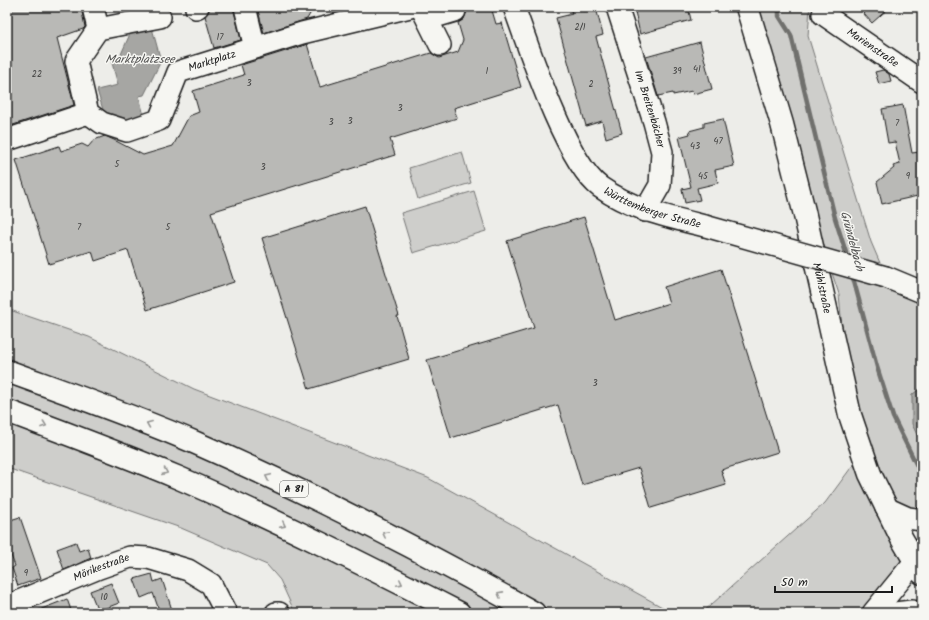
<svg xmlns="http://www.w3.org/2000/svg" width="929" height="620" viewBox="0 0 929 620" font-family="Kalam,sans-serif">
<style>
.green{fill:#cececb;stroke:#757574}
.water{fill:#a6a6a3;stroke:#6f6f6d}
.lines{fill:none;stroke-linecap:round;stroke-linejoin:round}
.stream{stroke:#6f6f6d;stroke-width:4.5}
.building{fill:#b9b9b6;stroke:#1c1c1c}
.minor-casing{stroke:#1c1c1c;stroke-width:24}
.major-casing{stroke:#1c1c1c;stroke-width:25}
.highway-casing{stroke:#1c1c1c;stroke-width:25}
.minor{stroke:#f6f6f2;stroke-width:21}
.major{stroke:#f6f6f2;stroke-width:22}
.highway{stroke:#f6f6f2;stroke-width:22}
.minor-bridge-casing{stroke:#1c1c1c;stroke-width:24;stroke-linecap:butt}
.minor-bridge{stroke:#f6f6f2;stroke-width:21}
.oneway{stroke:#949492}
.labels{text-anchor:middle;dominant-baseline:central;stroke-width:3;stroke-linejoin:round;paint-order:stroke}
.number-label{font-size:9px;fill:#434342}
.shield{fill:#f6f6f2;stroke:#5d5d5c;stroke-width:1}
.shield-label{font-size:10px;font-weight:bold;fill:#1c1c1c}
.street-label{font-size:11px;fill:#1c1c1c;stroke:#f6f6f2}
.water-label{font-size:12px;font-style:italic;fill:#535352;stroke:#f6f6f2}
</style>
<rect width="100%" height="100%" fill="#edede9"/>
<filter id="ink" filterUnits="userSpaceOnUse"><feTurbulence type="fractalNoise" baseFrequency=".025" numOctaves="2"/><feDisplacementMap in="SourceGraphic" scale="8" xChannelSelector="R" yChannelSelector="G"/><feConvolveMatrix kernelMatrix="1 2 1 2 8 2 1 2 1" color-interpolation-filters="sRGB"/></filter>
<g filter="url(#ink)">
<g class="green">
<path d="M747,7h63l-2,29 63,206 15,35 36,15v95l-10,8 7,47 3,4v74l-35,-12 28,55 -42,50h-171l123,-110 28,-38 16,9 -19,-59 -11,-121 -57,-170z"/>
<path d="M462,152l9,31 -53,16 -9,-31z"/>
<path d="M474,191l12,40 -73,22 -12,-40z"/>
<path d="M7,309l82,28 105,52 234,89 245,135h-378l-15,-33 -13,-15 -86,-37 -174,-60z"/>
</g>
<g class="water">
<path d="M152,28l9,33 -17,34 -5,1 6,24 -15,5 -26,-12 -7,-23 21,-5 -6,-22 6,-2 12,-27z"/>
<path d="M922,387v59l-10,-22v-29z"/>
</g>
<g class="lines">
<g class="stream">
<path d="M779,7v9l12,19 44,183 13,41"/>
<path d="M852,274l25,93 16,50 29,59"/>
</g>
</g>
<g class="building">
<path d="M7,7h74l4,20 -2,2 -26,9 17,67 -67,22z"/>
<path d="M210,7h23l8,33 -27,8 -9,-32z"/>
<path d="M257,7h57l-7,12 -43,14z"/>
<path d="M478,7h13l5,17 6,-1 19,64 -67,21 3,10 -67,21 5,16 -184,57 23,70 -87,28 -19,-60 -33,11 -3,-10 -43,13 -33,-104 43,-14 2,5 21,-7 6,3 6,-7 11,-4 9,4 29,15 30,-9 16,-30 10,-4 -6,-21 51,-16 -3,-10 64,-20 2,-1 13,43 111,-34 8,5 19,-6 5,-12 -5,-17 6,-4 3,-9z"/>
<path d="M570,7h13l1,4 12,-3 7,27 -7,2 26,96 -16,5 -4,-17 -16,5 -30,-108 16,-4z"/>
<path d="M634,7h54l3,13 -51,14z"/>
<path d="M869,7h21l-18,16 -9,-10z"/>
<path d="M700,42l12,47 -19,5 -1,-3 -19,4v-2l-15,3 -12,-39z"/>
<path d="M883,70l6,4 2,7 -12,3 -4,-12z"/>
<path d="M903,105l9,48 7,-1 2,10 1,33 -40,9 -5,-22 17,-14 -1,-2 7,-2 -5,-22 -7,1 -6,-34z"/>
<path d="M723,119l11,47 -19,4 3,13 -21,5 3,12 -15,3 -3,-14 9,-2 -12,-50 11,-3 -1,-3 15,-4v-4z"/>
<path d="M365,206l34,110h-2l12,43 -100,30 -47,-151z"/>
<path d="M584,217l31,103 54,-17 -5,-16 57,-18 57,183 -57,18 5,15 -75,23 -12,-40 -57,17 -24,-80 -107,33 -24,-78 107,-32 -27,-87z"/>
<path d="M20,517l21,61 -23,8 -6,-18 3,-2 -8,-21v-24z"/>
<path d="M76,542l3,9 9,-3 3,10 -27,12 -7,-21z"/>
<path d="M152,574l2,8 8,-3 11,34h-13l-7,-20 -12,5 -7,-19z"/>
<path d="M111,583l8,20 -21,8 -8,-20z"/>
<path d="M67,599l5,14h-38v-1z"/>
</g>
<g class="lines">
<g class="minor-casing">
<g id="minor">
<path d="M93,7l5,22"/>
<path d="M245,7l10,41"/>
<path d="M421,7l19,38"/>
<path id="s1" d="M514,7c15,42 52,155 86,180 31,22 68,30 105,39"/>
<path id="s2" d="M617,7l37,115 8,30 -2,33 -15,26"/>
<path d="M196,8l2,-1"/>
<path id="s3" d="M823,14l99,68"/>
<path id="s4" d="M160,17l-62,12 -22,32 12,52 14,10 25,8 32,-11 19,-48 124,-39 108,-26"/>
<path d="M428,19l27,-8"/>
<path d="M7,140l81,-27"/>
<path d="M886,277l36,15"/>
<path d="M886,508l22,10 14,2"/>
<path id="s5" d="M7,606l92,-38 31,-11 18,1 40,12 23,14 15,29"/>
<path d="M276,613h3"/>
<path d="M873,613l49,-60"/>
<path d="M895,613l17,-2 9,2"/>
</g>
</g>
<g class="major-casing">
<g id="major">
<path id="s6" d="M747,7l35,117 22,87 46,204 20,59 32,65 20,34"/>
</g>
</g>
<g class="highway-casing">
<g id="highway">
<path d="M7,371c63,23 127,45 189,72 116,51 229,109 338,170"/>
<path d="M7,411c58,22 115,43 172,67 95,41 188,88 280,135"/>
</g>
</g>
<use href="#minor" class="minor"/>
<use href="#major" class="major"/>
<use href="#highway" class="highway"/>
<g class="minor-bridge-casing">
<path id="minor-bridge" d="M705,226l181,51"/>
</g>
<use href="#minor-bridge" class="minor-bridge"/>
</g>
<defs><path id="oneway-chevron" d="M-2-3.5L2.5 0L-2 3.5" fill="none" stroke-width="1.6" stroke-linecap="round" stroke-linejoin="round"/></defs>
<g class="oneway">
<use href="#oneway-chevron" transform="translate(149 424) rotate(-158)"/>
<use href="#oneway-chevron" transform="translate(44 425) rotate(20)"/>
<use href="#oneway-chevron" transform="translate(165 472) rotate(22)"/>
<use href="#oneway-chevron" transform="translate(268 477) rotate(-155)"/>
<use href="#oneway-chevron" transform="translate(283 525) rotate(26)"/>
<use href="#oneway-chevron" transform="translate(385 534) rotate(-153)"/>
<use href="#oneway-chevron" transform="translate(400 583) rotate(27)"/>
<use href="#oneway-chevron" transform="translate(500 594) rotate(-151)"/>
</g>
</g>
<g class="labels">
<g class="number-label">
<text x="580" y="27">2/1</text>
<text x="220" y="37">17</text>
<text x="697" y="69">41</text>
<text x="487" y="71">1</text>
<text x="677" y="71">39</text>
<text x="37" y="74">22</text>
<text x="249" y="83">3</text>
<text x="591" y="84">2</text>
<text x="400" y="108">3</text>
<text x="350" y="121">3</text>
<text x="331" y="122">3</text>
<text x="897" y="123">7</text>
<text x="718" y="141">47</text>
<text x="695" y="146">43</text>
<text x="117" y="164">5</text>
<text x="263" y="167">3</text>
<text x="703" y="176">45</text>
<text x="908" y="176">9</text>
<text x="79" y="227">7</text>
<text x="168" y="227">5</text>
<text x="595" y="383">3</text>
<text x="26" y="573">9</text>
<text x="104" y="597">10</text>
</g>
<rect class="shield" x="280" y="481" width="28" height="16" rx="3"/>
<g class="shield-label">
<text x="294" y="489">A 81</text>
</g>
<g class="street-label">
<text stroke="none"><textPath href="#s3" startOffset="60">Marienstraße</textPath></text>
<text stroke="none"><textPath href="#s4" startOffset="320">Marktplatz</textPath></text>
<text stroke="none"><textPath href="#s2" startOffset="107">Im Breitenbächer</textPath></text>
<text stroke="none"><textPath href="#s1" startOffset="258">Württemberger Straße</textPath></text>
<text stroke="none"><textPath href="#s6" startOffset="291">Mühlstraße</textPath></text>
<text stroke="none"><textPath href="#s5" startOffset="102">Mörikestraße</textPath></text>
</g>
<g class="water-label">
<text x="140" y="59">Marktplatzsee</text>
<text transform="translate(852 241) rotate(75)">Gründelbach</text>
</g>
</g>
<rect width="929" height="620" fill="none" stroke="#f6f6f2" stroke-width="24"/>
<rect x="12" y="12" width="905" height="596" fill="none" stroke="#1c1c1c" stroke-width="1.5" filter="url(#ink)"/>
<path d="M775 586v6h117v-6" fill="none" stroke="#1c1c1c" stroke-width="2"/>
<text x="781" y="586" font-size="12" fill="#1c1c1c" stroke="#f6f6f2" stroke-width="3" paint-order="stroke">50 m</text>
</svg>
